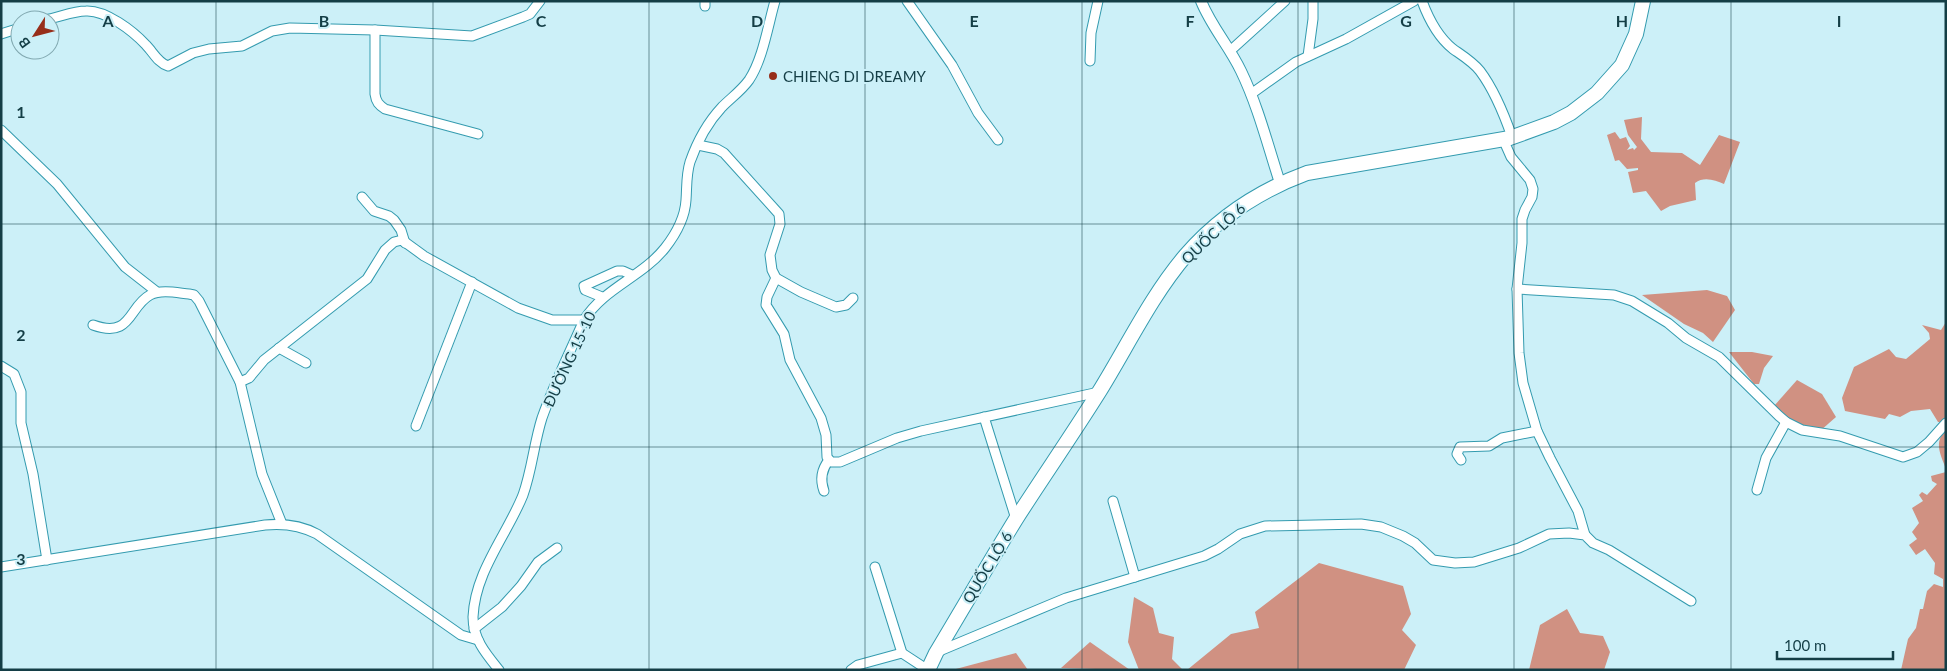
<svg xmlns="http://www.w3.org/2000/svg" width="1947" height="671" viewBox="0 0 1947 671" font-family="Lato,sans-serif">
<style>
.forest{fill:#d09182}
.lines{fill:none;stroke-linecap:round;stroke-linejoin:round}
.minor-casing{stroke:#349baf;stroke-width:11}
.tertiary-casing{stroke:#349baf;stroke-width:12}
.trunk-casing{stroke:#349baf;stroke-width:16}
.minor{stroke:#fff;stroke-width:9}
.tertiary{stroke:#fff;stroke-width:10}
.trunk{stroke:#fff;stroke-width:14}
.grid{fill:none;stroke:#143e46;stroke-width:1;stroke-opacity:0.55}
.poi-dot{fill:#972e1a;stroke:#ccf0f8;stroke-width:2}
.labels{text-anchor:middle;dominant-baseline:central;stroke-width:4;stroke-linejoin:round;paint-order:stroke}
.poi-label{font-size:15px;fill:#143e46;stroke:#ccf0f8;text-anchor:start}
.street-label{font-size:15px;fill:#143e46;stroke:#ccf0f8}
.grid-label{font-size:16px;text-anchor:middle;font-weight:bold;fill:#143e46;stroke:#ccf0f8;stroke-width:4;stroke-linejoin:round;paint-order:stroke}
</style>
<rect width="100%" height="100%" fill="#ccf0f8"/>
<g class="forest">
<path d="M1642,117l-1,22 10,13 31,1 18,12 19,-30 21,7 -16,42c-9,-4 -20,-8 -29,-1l1,17 -26,6 -9,5 -15,-20 -13,2 -5,-21 10,-2v-2l-11,1 -8,-9 -4,1 -8,-26 8,-3 5,7 6,-2 4,9 -3,4 6,-2 1,2 3,-3 -9,-12 -4,-15z"/>
<path d="M1707,290l20,6 8,14 -22,32 -10,-9 -19,-9 -42,-29z"/>
<path d="M1946,322v94l-4,6h-4l-8,-13 -19,2 -11,6 -11,-3 -4,5 -40,-8 -3,-13 12,-31 35,-18 7,8 10,2 24,-20 -1,-6 -7,-8 19,5z"/>
<path d="M1729,352h23l21,4 -9,12 -5,16h-5z"/>
<path d="M1797,380l25,14 14,23 -16,14 -27,-9 -19,-16z"/>
<path d="M1946,430v39c-5,-14 -13,-27 0,-39z"/>
<path d="M1946,472v198h-45l7,-31 8,-11 4,-19h3l4,-18 7,-7 9,3v-8l-9,-5 1,-11 -10,-14 -9,6 -7,-10 8,-6 -5,-7 7,-9 -7,-15 11,-7 -4,-6 3,-3 5,3 10,-11 -5,-3 -1,-5z"/>
<path d="M1319,563l84,23 8,28 -9,16 14,15 -12,25h-217l44,-36 28,-6 -4,-16z"/>
<path d="M1134,597l19,11 6,25 15,4 -2,22 11,11h-44l-11,-28z"/>
<path d="M1567,609l13,24 23,3 7,16 -6,18h-75l11,-45z"/>
<path d="M1090,642l40,28 -69,-2z"/>
<path d="M1016,653l12,17h-76z"/>
</g>
<g class="lines">
<g class="minor-casing">
<g id="minor">
<path d="M907,1l45,64 26,48 20,27"/>
<path d="M1422,1c7,19 16,36 31,48 10,7 20,13 27,22 15,20 24,43 32,66"/>
<path d="M705,6v-5"/>
<path d="M44,20c14,-2 28,-9 42,-9 20,-1 47,20 60,34 7,7 12,18 22,21l25,-13 16,-4 33,-3 30,-15 18,-3 85,2 97,6 51,-19 7,-3 10,-13"/>
<path d="M375,30v64c1,8 4,11 10,15l93,25"/>
<path d="M1,34l19,-6"/>
<path d="M1230,51l55,-50"/>
<path d="M1308,56l5,-37v-18"/>
<path d="M1090,61l1,-28 7,-32"/>
<path d="M1251,94l45,-32 50,-23 68,-38"/>
<path d="M1,130l56,54 68,83 32,25"/>
<path d="M1503,139l8,18 19,23 3,9 -1,8 -7,13 -3,9v24l-5,46 2,64 4,30 14,48 13,27 28,53 7,24"/>
<path d="M698,145l19,4 7,4 55,61 1,10 -10,31 2,15 4,8 25,14 35,15 10,-2 7,-7"/>
<path d="M362,197l12,14 15,5 5,4 7,10 4,13"/>
<path d="M776,278l-9,19 -1,8 18,29 6,26 31,58 5,17 1,22 4,5h9l57,-24 24,-7 178,-39"/>
<path d="M1517,289l97,6 18,6 36,22 18,15 33,19 60,59 7,6 16,8 38,6 63,21 14,-5 12,-10 17,-19"/>
<path d="M602,297l-17,-7 -1,-4 33,-15h6l9,4"/>
<path d="M93,325c39,14 35,-18 57,-30 11,-6 28,-2 39,-1l5,1 5,6 41,81 22,92 20,50"/>
<path d="M279,348l27,15"/>
<path d="M1,366l13,8 7,18v31l12,51 14,86"/>
<path d="M240,382l9,-4 15,-18 103,-81 18,-29 9,-8 8,-2 22,16 94,52 34,12h32"/>
<path d="M984,417l32,102"/>
<path d="M416,426l56,-144"/>
<path d="M1461,460l-4,-6 3,-7 29,-1 13,-8 35,-7"/>
<path d="M1757,490l9,-32 20,-36"/>
<path d="M824,491c-4,-11 -3,-21 5,-31"/>
<path d="M1113,501l22,76"/>
<path d="M1,567l264,-42c19,-2 35,0 52,9l144,101 17,5"/>
<path d="M875,567l27,86 26,17"/>
<path d="M474,629l28,-22 19,-21 17,-24 19,-14"/>
<path d="M937,652l129,-54 138,-42 14,-7 22,-15 25,-8 96,-2 20,3 22,9 12,7 18,17 22,3 19,-1 45,-14 30,-14 20,-1 16,2 8,8 16,7 82,51"/>
<path d="M499,670c-13,-16 -26,-31 -26,-53 2,-46 34,-82 50,-122 9,-25 11,-52 19,-77 12,-34 28,-66 42,-98 20,-32 58,-43 81,-72 11,-14 20,-31 21,-48 1,-13 0,-25 4,-38 7,-20 18,-40 32,-55 9,-9 20,-17 27,-27 14,-21 19,-55 26,-79"/>
<path d="M851,670l7,-5 44,-12"/>
</g>
</g>
<g class="tertiary-casing">
<path id="tertiary" d="M1201,1c10,25 28,45 40,70 17,35 27,75 39,112"/>
</g>
<g class="trunk-casing">
<path id="trunk" d="M928,670l8,-17c27,-45 53,-90 80,-134 27,-42 56,-84 83,-127 28,-45 52,-96 87,-137 33,-38 75,-65 121,-82l203,-35 44,-16 17,-9 26,-20 25,-28 14,-31 7,-33"/>
</g>
<use href="#minor" class="minor"/>
<use href="#tertiary" class="tertiary"/>
<use href="#trunk" class="trunk"/>
</g>
<path class="grid" d="M216,1v669M433,1v669M649,1v669M865,1v669M1082,1v669M1298,1v669M1514,1v669M1731,1v669M1,224h1945M1,447h1945"/>
<circle class="poi-dot" cx="773" cy="76" r="5"/>
<g class="labels">
<g class="poi-label">
<text x="783" y="76">CHIENG DI DREAMY</text>
</g>
<g class="street-label">
<text transform="translate(1213 233) rotate(-43)">QUỐC LỘ 6</text>
<text transform="translate(569 359) rotate(-65)">ĐƯỜNG 15-10</text>
<text transform="translate(987 567) rotate(-59)">QUỐC LỘ 6</text>
</g>
</g>
<g class="grid-label">
<text x="108" y="27">A</text>
<text x="324" y="27">B</text>
<text x="541" y="27">C</text>
<text x="757" y="27">D</text>
<text x="974" y="27">E</text>
<text x="1190" y="27">F</text>
<text x="1406" y="27">G</text>
<text x="1622" y="27">H</text>
<text x="1839" y="27">I</text>
<text x="21" y="118">1</text>
<text x="21" y="341">2</text>
<text x="21" y="565">3</text>
</g>
<rect width="1947" height="671" fill="none" stroke="#143e46" stroke-width="5"/>
<g transform="translate(35 35) rotate(234)"><circle r="24" fill="#ccf0f8" stroke="#82a9b1"/>
<path d="M0-4L9 19L0 12L-9 19Z" fill="#972e1a"/>
<text y="-8" font-size="14" font-weight="bold" text-anchor="middle" fill="#143e46">B</text>
</g>
<path d="M1777 651v8h116v-8" fill="none" stroke="#143e46" stroke-width="2.5"/>
<text x="1784" y="651" font-size="15" fill="#143e46" stroke="#ccf0f8" stroke-width="4" paint-order="stroke">100 m</text>
</svg>
